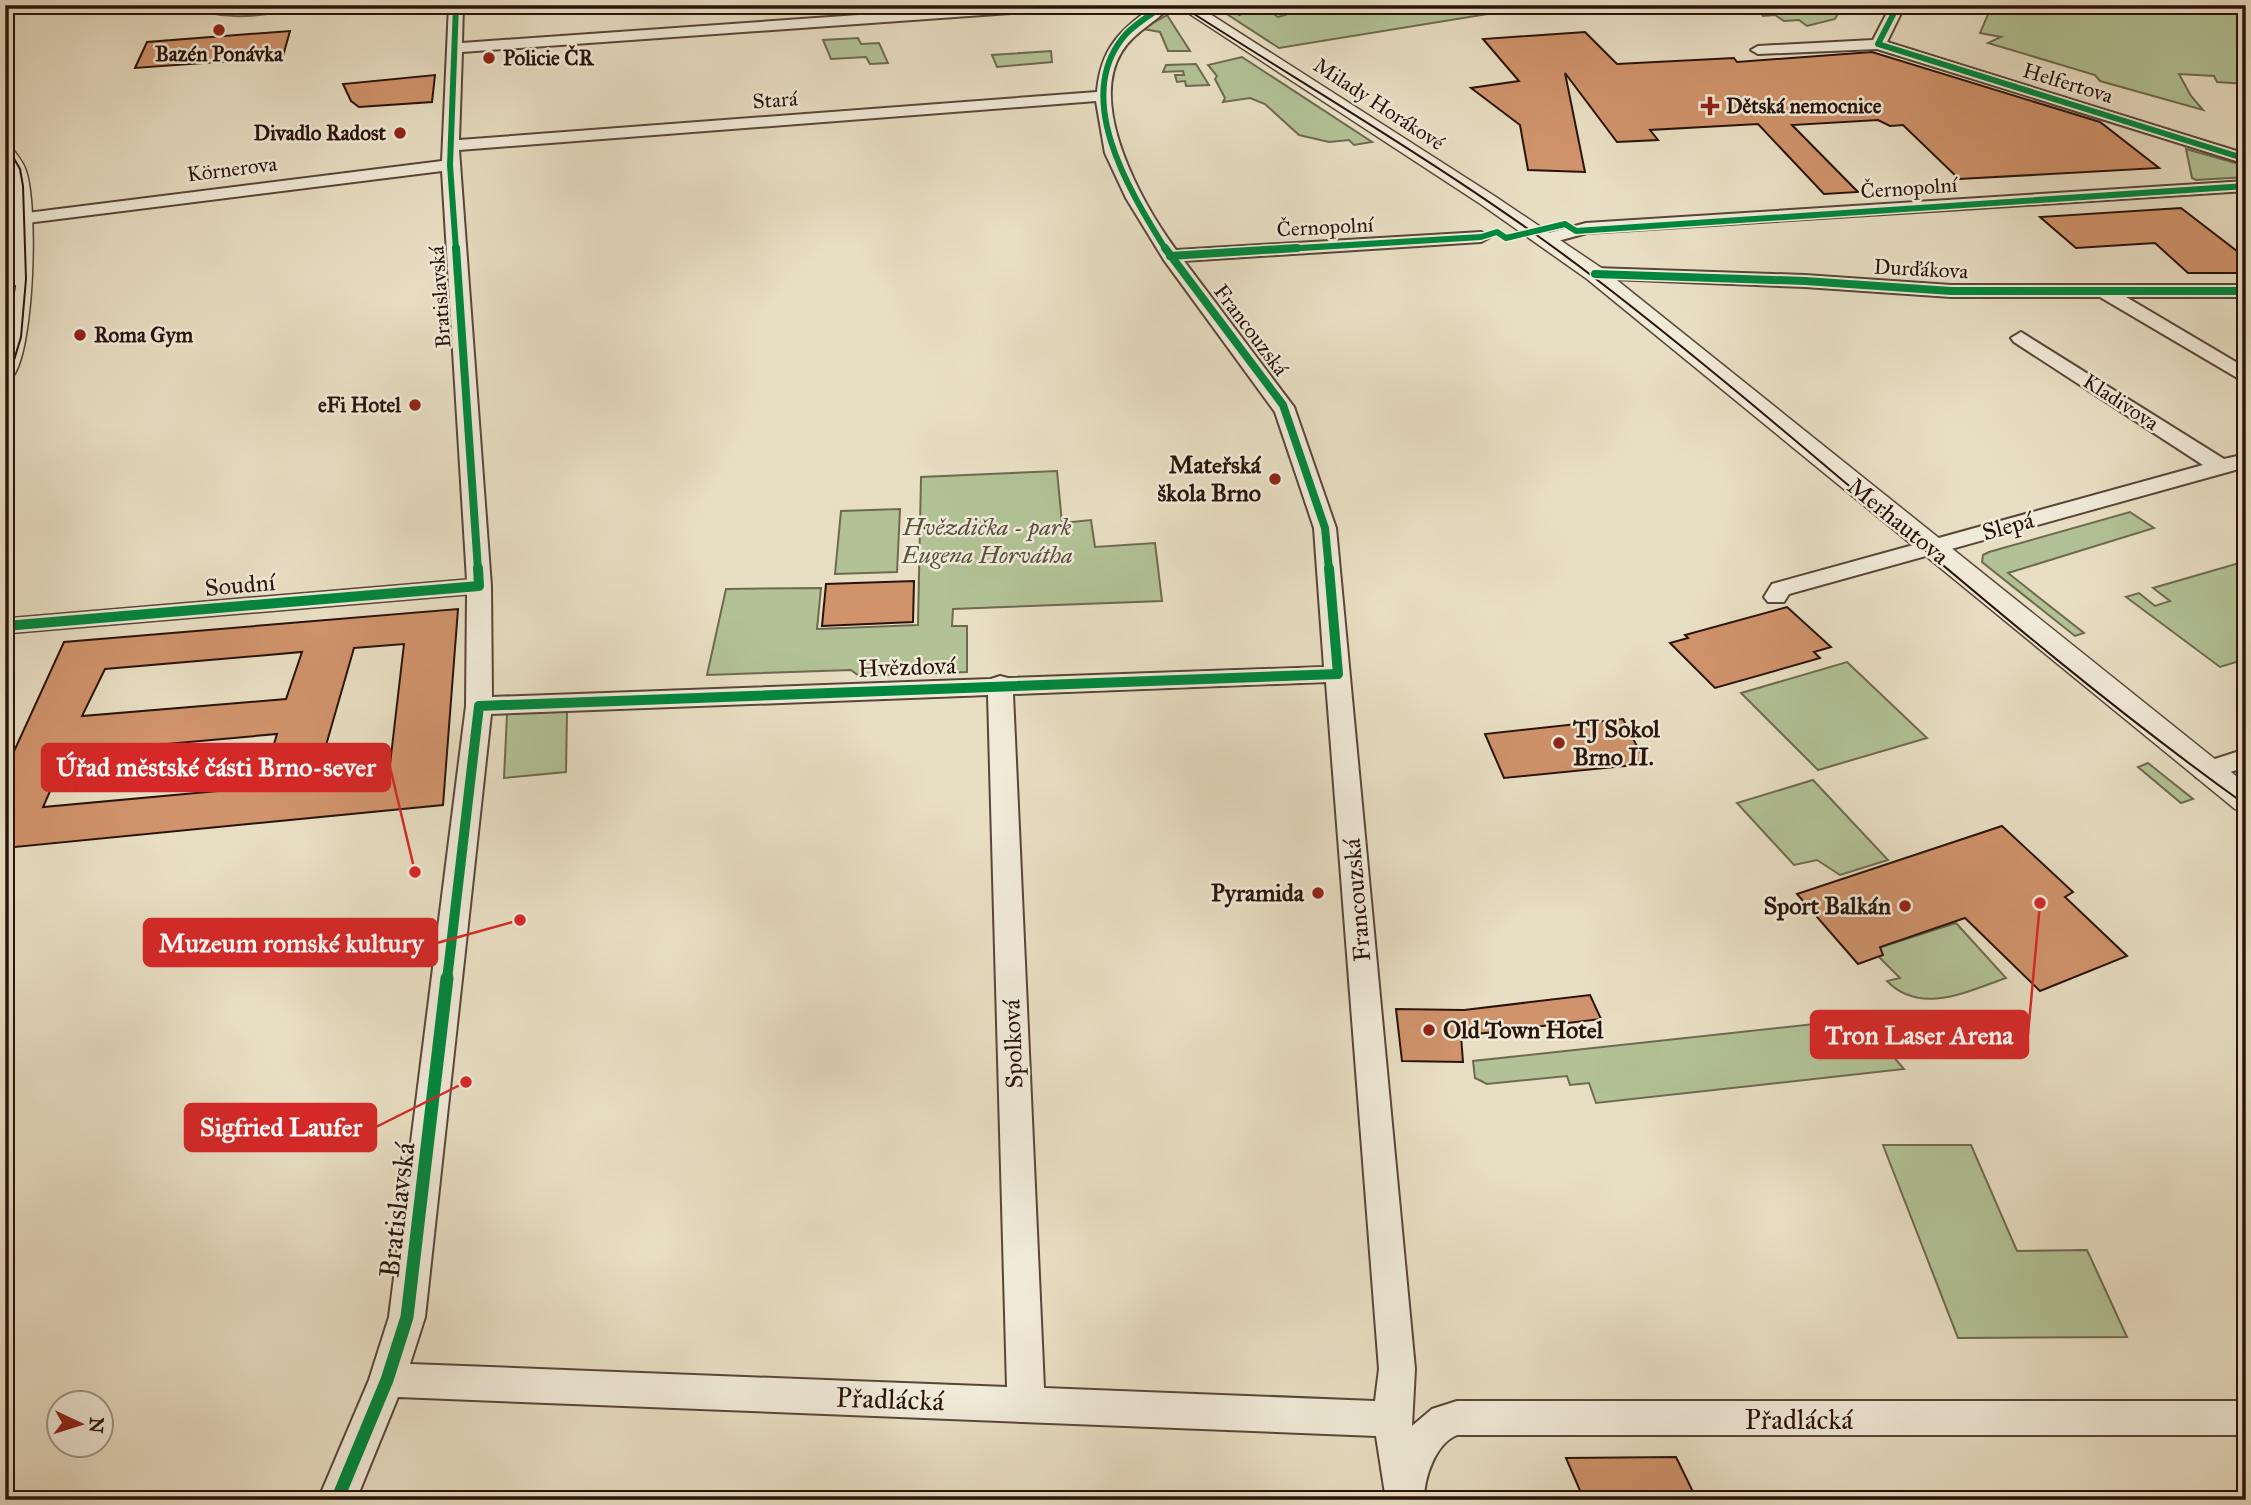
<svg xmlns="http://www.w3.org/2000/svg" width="2251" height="1505" viewBox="0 0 2251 1505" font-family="'IM FELL Great Primer',serif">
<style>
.green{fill:#b2c296;stroke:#6e6a50;stroke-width:2}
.building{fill:#d0936b;stroke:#29130b;stroke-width:2;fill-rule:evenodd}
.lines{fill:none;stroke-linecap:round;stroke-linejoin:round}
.minor-casing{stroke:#594639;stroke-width:4}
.tertiary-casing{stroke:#594639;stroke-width:3}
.minor{fill:#f0ead8;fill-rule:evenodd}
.tertiary{fill:#f0ead8;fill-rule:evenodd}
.tram{stroke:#29130b;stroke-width:2}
.cycleway-far3-casing{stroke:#f0ead8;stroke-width:9}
.cycleway-far2-casing{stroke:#f0ead8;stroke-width:11}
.cycleway-far1-casing{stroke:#f0ead8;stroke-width:15}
.cycleway-casing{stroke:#f0ead8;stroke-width:18}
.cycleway-far3{stroke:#00873e;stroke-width:6}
.cycleway-far2{stroke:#00873e;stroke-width:8}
.cycleway-far1{stroke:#00873e;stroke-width:10}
.cycleway{stroke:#00873e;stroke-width:13}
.poi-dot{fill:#8f2418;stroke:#f0ead8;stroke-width:2.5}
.labels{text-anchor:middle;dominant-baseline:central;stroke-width:5;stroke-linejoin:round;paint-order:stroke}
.far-poi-label{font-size:21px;font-weight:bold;fill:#29130b;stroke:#f0ead8;text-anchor:start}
.far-street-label{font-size:21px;fill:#29130b;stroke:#f0ead8}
.poi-label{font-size:24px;font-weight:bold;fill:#29130b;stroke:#f0ead8;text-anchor:end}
.street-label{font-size:24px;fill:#29130b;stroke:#f0ead8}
.park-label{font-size:24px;font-style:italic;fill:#59503c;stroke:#f0ead8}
.near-street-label{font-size:28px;fill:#29130b;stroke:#f0ead8}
.leader{fill:none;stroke:#d62828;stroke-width:2.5}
.callout-dot{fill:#d62828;stroke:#f0ead8;stroke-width:2.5}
.callout{fill:#d62828;stroke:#d62828;stroke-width:2.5}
.callout-label{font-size:26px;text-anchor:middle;font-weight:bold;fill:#fff}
</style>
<rect width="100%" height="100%" fill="#e8dec3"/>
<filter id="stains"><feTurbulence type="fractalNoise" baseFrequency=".00286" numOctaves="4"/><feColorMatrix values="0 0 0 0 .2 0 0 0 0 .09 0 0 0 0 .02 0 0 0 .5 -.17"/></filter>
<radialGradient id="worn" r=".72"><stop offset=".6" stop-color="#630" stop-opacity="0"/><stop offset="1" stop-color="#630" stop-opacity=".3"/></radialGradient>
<g class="green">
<path d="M187,5h98l1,5c-30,8 -72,10 -99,-5z"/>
<path d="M1261,5l17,12 7,-2 -12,-10h51l9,5 5,-1 -6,-4h211l-264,43 -60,-39 12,-3 8,9 7,-2 -6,-4z"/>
<path d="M1755,5h88l-8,14 -28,7 -8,-6 -15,1 -9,-6 -12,1z"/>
<path d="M1992,5h254v79l-29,-2 -3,-6 -35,-2 12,22 12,14 -103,-29 -5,-6 -107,-32 13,-6 -21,-4z"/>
<path d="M1167,15l23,36h-22l-8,-19 -17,-3z"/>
<path d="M858,38l3,6 18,-1 9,20 -18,1 -4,-7 -35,2 -8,-19z"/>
<path d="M1051,51l1,11 -55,5 -5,-12z"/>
<path d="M1242,57l130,85 -18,3 -5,-5 -20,2 -30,-7 -34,-31 -15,-6 -27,4 2,-4 -10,-19 2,-3 -9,-11z"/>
<path d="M1196,64l13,21 -23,1 -1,-5 -8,1 -2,-7h9l-1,-4 -20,1 3,-7z"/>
<path d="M2186,149l60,17v11l-50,3 -4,-2z"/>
<path d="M1057,471l5,52 29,-3 4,27 60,-4 7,58 -209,8 -1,17h15v46l-108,4 -8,-6 -144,5 19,-86 95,-1 -4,41 101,-4 3,-148z"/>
<path d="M900,509l-3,63 -62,2 6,-63z"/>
<path d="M2130,512l24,16 -146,45 76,60 -9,3 -93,-74 1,-7 6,-3z"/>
<path d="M2246,561v98l-26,8 -94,-70 13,-4 16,13 15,-5 -17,-13z"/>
<path d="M1847,662l80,76 -109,32 -77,-77z"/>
<path d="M567,711l-1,61 -62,6 3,-64z"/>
<path d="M2148,763l45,36 -12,4 -43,-36z"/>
<path d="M1813,780l75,80 -48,15 -23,-15 -23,5 -57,-62z"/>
<path d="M1956,923l50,55c-38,13 -85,38 -119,3l13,-3 -28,-28z"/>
<path d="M1861,1019l43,50 -308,34 -7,-20 -19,2 -3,-9 -80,8 -12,-6 -2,-17z"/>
<path d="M1883,1145h88l46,106 70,-1 40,87 -169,1z"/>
</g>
<g class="building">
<path d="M290,31l-7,25 -8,2 -140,10 12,-26z"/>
<path d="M1585,32l32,32 117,-6 3,4 135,-10 228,70 59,46 -200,11 -56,-54 -13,1 -12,-6 -86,5 66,67 -34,2 -66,-70 -108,6 8,10 -41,2 -52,-69 20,99 -57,-2 -8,-45 -49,-37 48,-7 -36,-42z"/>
<path d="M435,75l-3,27 -73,5 -8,-6 -8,-17z"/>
<path d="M2181,208l65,50v15h-58l-33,-30 -79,5 -36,-31z"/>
<path d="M914,581l-1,41 -91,4 4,-42z"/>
<path d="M1787,607l44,40 -17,5 6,6 -105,30 -45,-45 18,-5 -3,-3z"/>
<path d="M458,609l-15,196 -438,43v-77l59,-129zM404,644l-15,129 -73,7 38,-132zM302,652l-16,47 -204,17 23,-47zM277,734l-16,53 -218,20 24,-54z"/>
<path d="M1623,719l23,45 -142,14 -19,-44z"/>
<path d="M2002,826l71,66 -8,5 62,59 -87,35 -75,-73 -85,29 3,8 -25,9 -61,-70z"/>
<path d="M1590,995l11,24 -140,17 2,26 -61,-1 -6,-52 68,1z"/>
<path d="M1676,1457l21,43h-113l-18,-42z"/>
</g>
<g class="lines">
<g class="minor-casing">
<g id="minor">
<path d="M449,5h14l-1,38 539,-38h72l-7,4 -604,43 -3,88 638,-48c4,-45 23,-61 58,-87h16c-15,18 -38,27 -50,48 -33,55 22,152 55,197l305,-18 9,5 -9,5 -297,19 110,146 42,121 79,841 -3,57 20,-17 25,-8h789v34h-789c-22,9 -33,43 -33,65h-38l-10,-64 -978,-39 -42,103h-38l51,-120 20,-63 77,-611 1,-112 -462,39v-14l462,-39 -25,-409 -423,53 -9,-5 9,-5 423,-53zM1096,101l9,52 21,45 38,62 111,152 39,116 10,139 -316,11 -8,-2 -9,3 -499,18 -1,-111 -32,-436zM1326,682l53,687 -4,32 -331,-13 -31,-694zM988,695l19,692 -597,-23 15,-47 66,-603z"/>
<path d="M1891,5h14l-18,37 359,112v10l-369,-115 -119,5 -7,-4 7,-4 115,-6z"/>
<path d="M2246,181v10l-659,42 -40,11 -9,-5 3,-4 45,-12z"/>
<path d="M1595,268l210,7 146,10h295v12h-120l120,71v15l-146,-86h-149l-146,-10 -217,-9 -2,-4 2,-4z"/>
<path d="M2021,332l203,127 22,-5v13l-457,127 -5,8h-16l-4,-5 8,-13 431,-119 -189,-123 -3,-4z"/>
<path d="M2246,749v18l-41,13 -9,-3 -4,-6 4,-6z"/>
</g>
</g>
<g class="tertiary-casing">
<g id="tertiary">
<path d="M1176,5h20l300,192 107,72 643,515v28l-11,-3 -648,-530 -105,-74z"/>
<path d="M5,146l7,2c5,7 12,15 14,23 12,35 8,174 -12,204l-9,2v-63l6,-46z"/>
</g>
</g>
<use href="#minor" class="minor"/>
<use href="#tertiary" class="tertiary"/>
<g class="tram">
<path d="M1180,5c140,90 288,175 420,277 219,169 421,362 646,523"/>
<path d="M5,143l15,26 3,17 3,93 -5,58 -16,53"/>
<path d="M5,350l10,-64"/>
</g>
<g class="cycleway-far3-casing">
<g id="cycleway-far3">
<path d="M1164,5c-12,9 -28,18 -38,29 -56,63 5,159 40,216"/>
<path d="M1898,5l-20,39 368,115"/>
<path d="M456,250l-6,-85 6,-160"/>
<path d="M1268,250l213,-13 16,-5 9,6 59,-14 11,7 670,-45"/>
</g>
</g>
<g class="cycleway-far2-casing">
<g id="cycleway-far2">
<path d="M456,248l22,322"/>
<path d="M1165,248l118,157 42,123 4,42"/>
<path d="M1170,256l127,-8"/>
<path d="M1595,274l210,7 146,10h295"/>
</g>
</g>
<g class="cycleway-far1-casing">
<g id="cycleway-far1">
<path d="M5,626l474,-40 -1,-18"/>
<path d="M447,980l32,-274 859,-32 -9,-106"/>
</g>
</g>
<g class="cycleway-casing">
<path id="cycleway" d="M337,1500l50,-120 20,-63 40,-339"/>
</g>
<use href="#cycleway-far3" class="cycleway-far3"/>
<use href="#cycleway-far2" class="cycleway-far2"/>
<use href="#cycleway-far1" class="cycleway-far1"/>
<use href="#cycleway" class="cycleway"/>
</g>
<g class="poi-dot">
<circle cx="219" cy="30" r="7"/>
<circle cx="489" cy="58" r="7"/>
<path d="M1706.5 95.5h7v7h7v7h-7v7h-7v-7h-7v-7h7z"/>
<circle cx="400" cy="133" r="7"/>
<circle cx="80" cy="335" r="7"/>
<circle cx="415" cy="405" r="7"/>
<circle cx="1275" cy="479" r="7"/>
<circle cx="1559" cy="743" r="7"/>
<circle cx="1318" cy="893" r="7"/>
<circle cx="1905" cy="906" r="7"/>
<circle cx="1429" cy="1030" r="7"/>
</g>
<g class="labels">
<g class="far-poi-label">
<text x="219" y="54" text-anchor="middle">Bazén Ponávka</text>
<text x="503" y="58">Policie ČR</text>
<text x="1726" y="106">Dětská nemocnice</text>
<text x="386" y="133" text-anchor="end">Divadlo Radost</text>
<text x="94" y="335">Roma Gym</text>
<text x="401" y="405" text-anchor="end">eFi Hotel</text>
</g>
<g class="far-street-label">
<text transform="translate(2068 83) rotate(17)">Helfertova</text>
<text transform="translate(775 100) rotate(-4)">Stará</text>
<text transform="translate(1379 104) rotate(33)">Milady Horákové</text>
<text transform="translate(232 169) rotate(-7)">Körnerova</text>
<text transform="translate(1909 188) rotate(-4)">Černopolní</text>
<text transform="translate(1325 227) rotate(-3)">Černopolní</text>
<text transform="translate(1921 269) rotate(3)">Durďákova</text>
<text transform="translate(440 297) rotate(-94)">Bratislavská</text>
<text transform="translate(1251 330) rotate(53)">Francouzská</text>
<text transform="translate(2121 402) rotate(33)">Kladivova</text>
</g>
<g class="poi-label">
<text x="1261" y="465">Mateřská<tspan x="1261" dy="28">škola Brno</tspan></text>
<text x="1573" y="729" text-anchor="start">TJ Sokol<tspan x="1573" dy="28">Brno II.</tspan></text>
<text x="1304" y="893">Pyramida</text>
<text x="1891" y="906">Sport Balkán</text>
<text x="1443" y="1030" text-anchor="start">Old Town Hotel</text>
</g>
<g class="street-label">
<text transform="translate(1898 521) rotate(39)">Merhautova</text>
<text transform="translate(2008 526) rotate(-15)">Slepá</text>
<text transform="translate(240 585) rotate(-5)">Soudní</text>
<text transform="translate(907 667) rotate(-2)">Hvězdová</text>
<text transform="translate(1357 900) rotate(-95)">Francouzská</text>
<text transform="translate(1013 1044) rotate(-92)">Spolková</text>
</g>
<g class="park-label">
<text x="987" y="527">Hvězdička - park<tspan x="987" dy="28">Eugena Horvátha</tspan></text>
</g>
<g class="near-street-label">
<text transform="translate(397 1210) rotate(-83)">Bratislavská</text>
<text transform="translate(890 1399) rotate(2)">Přadlácká</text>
<text x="1799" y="1419">Přadlácká</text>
</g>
</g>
<path class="leader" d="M415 872L390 767M520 920L437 943M2040 903L2028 1034M466 1082L376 1127"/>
<g class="callout-dot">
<circle cx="415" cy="872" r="7"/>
<circle cx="520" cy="920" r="7"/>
<circle cx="2040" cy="903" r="7"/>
<circle cx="466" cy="1082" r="7"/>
</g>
<g class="callout">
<rect x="42" y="744" width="348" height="47" rx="7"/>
<rect x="144" y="919" width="293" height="47" rx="7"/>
<rect x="1811" y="1011" width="217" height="47" rx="7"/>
<rect x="185" y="1104" width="191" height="47" rx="7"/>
</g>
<g class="callout-label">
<text x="216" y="776">Úřad městské části Brno-sever</text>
<text x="291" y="952">Muzeum romské kultury</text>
<text x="1919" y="1044">Tron Laser Arena</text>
<text x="281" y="1136">Sigfried Laufer</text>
</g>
<rect width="2251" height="1505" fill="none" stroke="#e8dec3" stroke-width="28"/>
<rect x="7" y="7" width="2237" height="1491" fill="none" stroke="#29130b" stroke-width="3.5"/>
<rect x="14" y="14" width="2223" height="1477" fill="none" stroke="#29130b" stroke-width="2"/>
<g transform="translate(80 1424) rotate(94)"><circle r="33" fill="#f0ead8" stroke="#a09486" stroke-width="2"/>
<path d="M0-5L12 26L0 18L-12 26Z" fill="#8f2418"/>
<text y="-10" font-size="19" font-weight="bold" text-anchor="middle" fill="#29130b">N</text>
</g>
<rect width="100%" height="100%" filter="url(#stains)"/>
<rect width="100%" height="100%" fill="url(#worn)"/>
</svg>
